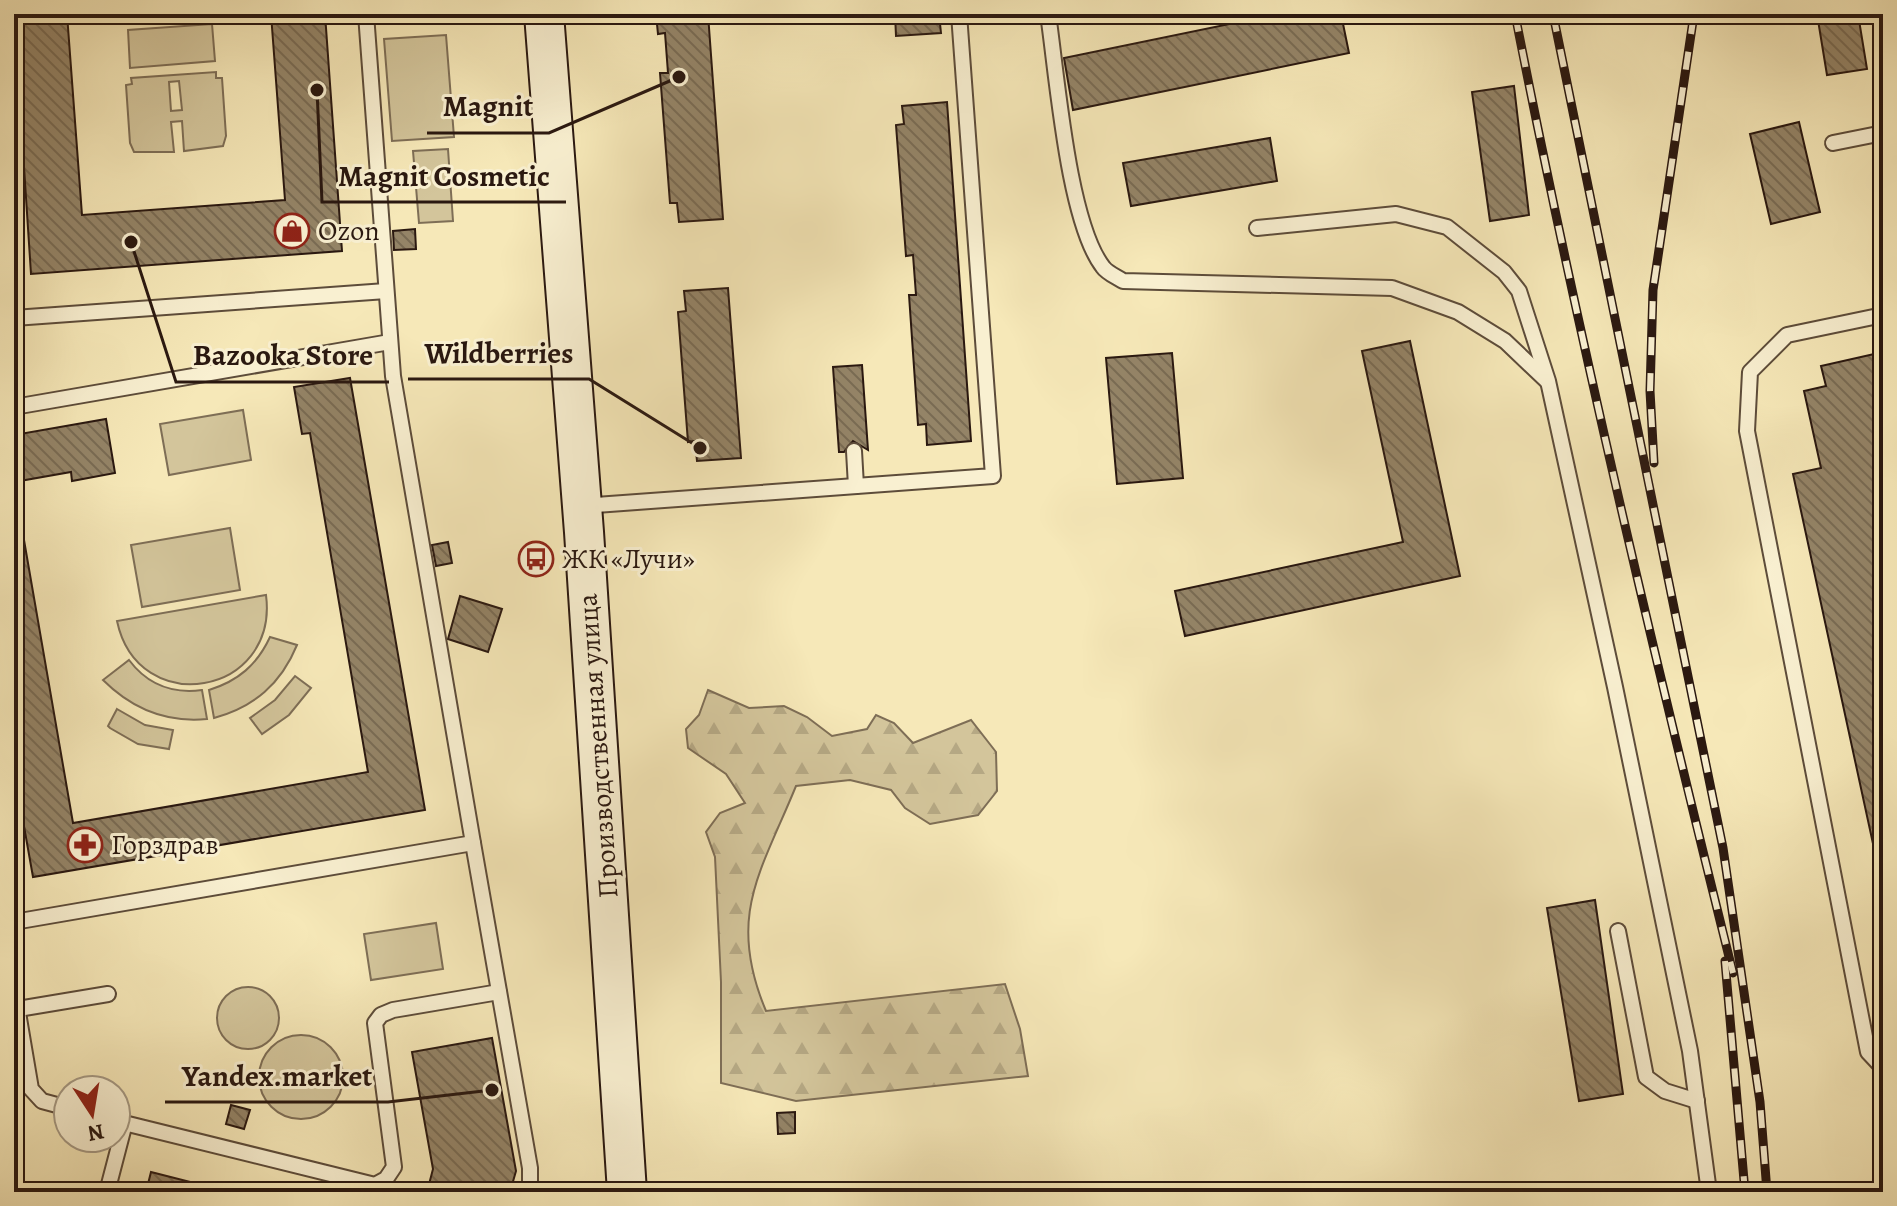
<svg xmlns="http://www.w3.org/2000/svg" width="1897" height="1206" viewBox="0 0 1897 1206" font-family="Alegreya,serif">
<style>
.green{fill:#d3c59b;stroke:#7e6e56;stroke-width:2;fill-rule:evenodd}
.forest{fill:url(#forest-firs);stroke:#7e6e56;stroke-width:2}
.building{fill:url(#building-back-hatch);stroke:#2a1810;stroke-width:2}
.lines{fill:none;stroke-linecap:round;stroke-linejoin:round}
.lane-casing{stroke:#5d4c3a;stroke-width:18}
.secondary-casing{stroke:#2a1810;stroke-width:42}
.lane{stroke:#f9f0d1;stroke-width:14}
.secondary{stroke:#f9f0d1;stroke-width:38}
.rail-casing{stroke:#2a1810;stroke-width:9}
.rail{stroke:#f9f0d1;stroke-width:6;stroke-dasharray:18;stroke-linecap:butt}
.labels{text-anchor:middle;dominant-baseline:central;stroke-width:6;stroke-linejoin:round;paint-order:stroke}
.poi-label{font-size:28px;fill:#2a1810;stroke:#f9f0d1;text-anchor:start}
.street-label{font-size:28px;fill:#2a1810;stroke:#f9f0d1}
.leader{fill:none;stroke:#2a1810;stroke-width:3}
.callout-dot{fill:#2a1810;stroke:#f9f0d1;stroke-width:3}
.callout-label{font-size:30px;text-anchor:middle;font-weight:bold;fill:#2a1810;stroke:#f9f0d1;stroke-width:6;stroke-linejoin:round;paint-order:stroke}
</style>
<defs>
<pattern id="forest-firs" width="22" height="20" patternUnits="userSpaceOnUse" patternTransform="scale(2)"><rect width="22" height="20" fill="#d3c59b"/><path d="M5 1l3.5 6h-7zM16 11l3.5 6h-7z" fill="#b5a884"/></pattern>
<pattern id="building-back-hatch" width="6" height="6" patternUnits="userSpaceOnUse" patternTransform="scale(2)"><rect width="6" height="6" fill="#948467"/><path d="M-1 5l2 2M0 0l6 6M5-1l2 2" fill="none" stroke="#796b53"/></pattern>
</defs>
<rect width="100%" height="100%" fill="#f6e8b8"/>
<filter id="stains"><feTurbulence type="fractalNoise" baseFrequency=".0025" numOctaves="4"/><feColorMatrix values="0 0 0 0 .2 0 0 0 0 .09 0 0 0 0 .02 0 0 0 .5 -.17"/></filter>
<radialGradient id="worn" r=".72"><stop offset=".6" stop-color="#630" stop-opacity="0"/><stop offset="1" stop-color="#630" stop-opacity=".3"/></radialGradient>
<g class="green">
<path d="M126,14h86v2l-85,6z"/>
<path d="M212,24l3,37 -85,7 -2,-38z"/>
<path d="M446,35l8,102 -62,4 -8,-102z"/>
<path d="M216,72v6h6l4,58 -3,10 -39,5 -2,-30 -11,1 3,30h-40l-4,-9 -4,-58 6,-1 -1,-6zM179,81l3,29 -11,1 -2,-29z"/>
<path d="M448,149l5,72 -34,2 -6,-72z"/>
<path d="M243,410l8,50 -82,15 -9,-51z"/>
<path d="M230,528l10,62 -98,17 -11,-62z"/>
<path d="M266,595c13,101 -128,125 -149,26z"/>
<path d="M270,637l27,8c-16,39 -43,62 -83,73l-5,-28c29,-9 48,-25 61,-53z"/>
<path d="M129,660c18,24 43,34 73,30l5,29c-42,4 -75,-10 -104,-39z"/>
<path d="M295,676l16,12 -22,27 -27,19 -12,-16 25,-18z"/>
<path d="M117,709l28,16 28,5 -4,19 -31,-5 -28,-16 -2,-2z"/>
<path d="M436,923l7,46 -72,11 -7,-46z"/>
<circle cx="248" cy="1018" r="31"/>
<circle cx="301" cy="1077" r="42"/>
</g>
<path class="forest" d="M708,690l41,18 35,-2 23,11 25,19 35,-7 9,-14 18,8 19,20 58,-23 25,32 1,39 -19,24 -48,9 -25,-16 -14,-18 -41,-10 -54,6c-35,86 -70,130 -30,225l239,-27 15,45 8,47 -232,25 -75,-18v-101l-6,-125 -9,-25 14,-19 25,-10 -19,-29 -38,-26 -2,-19 13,-14z"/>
<g class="building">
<path d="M14,14h53l15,201 203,-15 -14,-186h54l17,237 -311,23z"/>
<path d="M656,14h52l15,205 -44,3 -2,-19h-7l-10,-130h8l-3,-40 -7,1z"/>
<path d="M895,14h44l2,19 -45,3z"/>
<path d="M1278,14h63l8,39 -276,57 -9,-52z"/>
<path d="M1858,14l9,55 -40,6 -9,-55z"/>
<path d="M1514,86l15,129 -39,6 -18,-129z"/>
<path d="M947,102l24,339 -44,4 -1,-21 -8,1 -9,-130h7l-3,-40 -7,1 -10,-131 8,-1 -2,-18z"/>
<path d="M1799,122l21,90 -49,12 -21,-90z"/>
<path d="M1270,138l7,43 -146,25 -8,-43z"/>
<path d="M415,229l1,20 -22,1 -1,-19z"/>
<path d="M728,288l13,170 -44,3 -2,-20 -7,1 -10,-130 8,-1 -2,-20z"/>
<path d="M1410,341l50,235 -275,60 -10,-45 228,-49 -41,-191z"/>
<path d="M1883,352v500l-8,1 -82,-379 28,-6 -17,-77 22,-5 -5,-20z"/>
<path d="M1172,353l11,125 -66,6 -11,-126z"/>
<path d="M862,365l6,85 -15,-9 -9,11h-5l-6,-85z"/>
<path d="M350,378l75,432 -392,67 -19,-107v-230h10l49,283 295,-51 -58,-339 -8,1 -8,-47z"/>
<path d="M106,419l9,54 -43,8 -1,-9 -57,10v-47z"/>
<path d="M448,542l4,21 -16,3 -4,-21z"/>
<path d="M460,596l42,13 -14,43 -40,-13z"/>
<path d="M1595,900l28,194 -44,7 -32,-193z"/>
<path d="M492,1038l24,133 -6,21h-83l6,-23 -21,-117z"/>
<path d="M231,1105l19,5 -6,19 -18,-5z"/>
<path d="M795,1112v21l-17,1 -1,-21z"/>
<path d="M151,1172l55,14 -1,6h-59z"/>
</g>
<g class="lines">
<g class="lane-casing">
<g id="lane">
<path d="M1048,14c9,61 20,208 55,253 4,6 14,10 20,14l269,7 66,24 47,29 42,40"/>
<path d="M1833,143l50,-10"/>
<path d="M1257,228l139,-14 51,13 57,45 15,19 29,90 67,306 75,364 19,141"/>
<path d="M1883,315l-96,20 -37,37 -3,59 121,621 15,16"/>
<path d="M14,318l372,-27"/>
<path d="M14,407l376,-65"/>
<path d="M854,451l2,35"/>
<path d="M582,506l411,-30 -34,-462"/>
<path d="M473,843l57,325v24"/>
<path d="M14,922l459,-79 -80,-467 -27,-362"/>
<path d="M1618,931l28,146 19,14 32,10"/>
<path d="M14,989l17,100 11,12 26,7"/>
<path d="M18,1009l90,-15"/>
<path d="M116,1121l259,64 11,-6 8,-12 -19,-144 6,-8 12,-5 106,-18"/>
<path d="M107,1192l18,-69"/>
</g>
</g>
<g class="secondary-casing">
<path id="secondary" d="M544,14l40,518 43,660"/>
</g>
<use href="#lane" class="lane"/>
<use href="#secondary" class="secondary"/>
<g class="rail-casing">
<g id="rail">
<path d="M1515,14c63,322 139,641 218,959"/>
<path d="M1553,14l170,834 37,254 7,90"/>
<path d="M1654,463l-4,-72 3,-101 41,-276"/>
<path d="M1725,961l20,231"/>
</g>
</g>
<use href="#rail" class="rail"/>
</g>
<defs>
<g id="shop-ring" transform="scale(1.8)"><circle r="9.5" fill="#f9f0d1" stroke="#8f2418" stroke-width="1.5"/><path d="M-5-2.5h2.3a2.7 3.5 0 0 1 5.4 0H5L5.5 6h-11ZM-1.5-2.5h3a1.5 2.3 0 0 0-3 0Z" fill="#8f2418"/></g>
<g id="bus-ring" transform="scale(1.8)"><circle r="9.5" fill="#f9f0d1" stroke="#8f2418" stroke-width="1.5"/><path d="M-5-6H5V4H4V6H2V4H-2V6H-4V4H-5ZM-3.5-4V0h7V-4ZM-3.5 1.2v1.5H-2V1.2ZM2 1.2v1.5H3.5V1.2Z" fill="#8f2418"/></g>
<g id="pharmacy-ring" transform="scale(1.8)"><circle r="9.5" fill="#f9f0d1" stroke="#8f2418" stroke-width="1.5"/><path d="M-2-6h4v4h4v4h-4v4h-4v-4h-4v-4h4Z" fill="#8f2418"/></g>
</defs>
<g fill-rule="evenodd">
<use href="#shop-ring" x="292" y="231"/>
<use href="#bus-ring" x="536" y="559"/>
<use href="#pharmacy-ring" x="85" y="845"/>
</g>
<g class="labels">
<g class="poi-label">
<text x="318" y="231">Ozon</text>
<text x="562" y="559">ЖК «Лучи»</text>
<text x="111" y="845">Горздрав</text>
</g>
<g class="street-label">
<text transform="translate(598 746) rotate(-94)">Производственная улица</text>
</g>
</g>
<path class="leader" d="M679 77L549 133H427M317 90L322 202H566M700 448L589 379H408M131 242L176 382H389M492 1090L388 1102H165"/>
<g class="callout-dot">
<circle cx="679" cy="77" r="8"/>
<circle cx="317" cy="90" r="8"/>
<circle cx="700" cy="448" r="8"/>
<circle cx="131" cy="242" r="8"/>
<circle cx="492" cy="1090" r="8"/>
</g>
<g class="callout-label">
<text x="488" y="116">Magnit</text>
<text x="444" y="186">Magnit Cosmetic</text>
<text x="499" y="363">Wildberries</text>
<text x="283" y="365">Bazooka Store</text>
<text x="277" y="1086">Yandex.market</text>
</g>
<rect width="1897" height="1206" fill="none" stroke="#f6e8b8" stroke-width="48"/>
<rect x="16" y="16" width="1865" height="1174" fill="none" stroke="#2a1810" stroke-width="4"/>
<rect x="24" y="24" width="1849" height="1158" fill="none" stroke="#2a1810" stroke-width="2"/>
<g transform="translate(92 1114) rotate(168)"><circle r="38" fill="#f9f0d1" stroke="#a69a84" stroke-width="2"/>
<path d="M0-6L14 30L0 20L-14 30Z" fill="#8f2418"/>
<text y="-12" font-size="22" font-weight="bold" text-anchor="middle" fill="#2a1810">N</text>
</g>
<rect width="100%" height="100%" filter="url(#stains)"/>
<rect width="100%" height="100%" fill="url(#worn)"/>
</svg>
